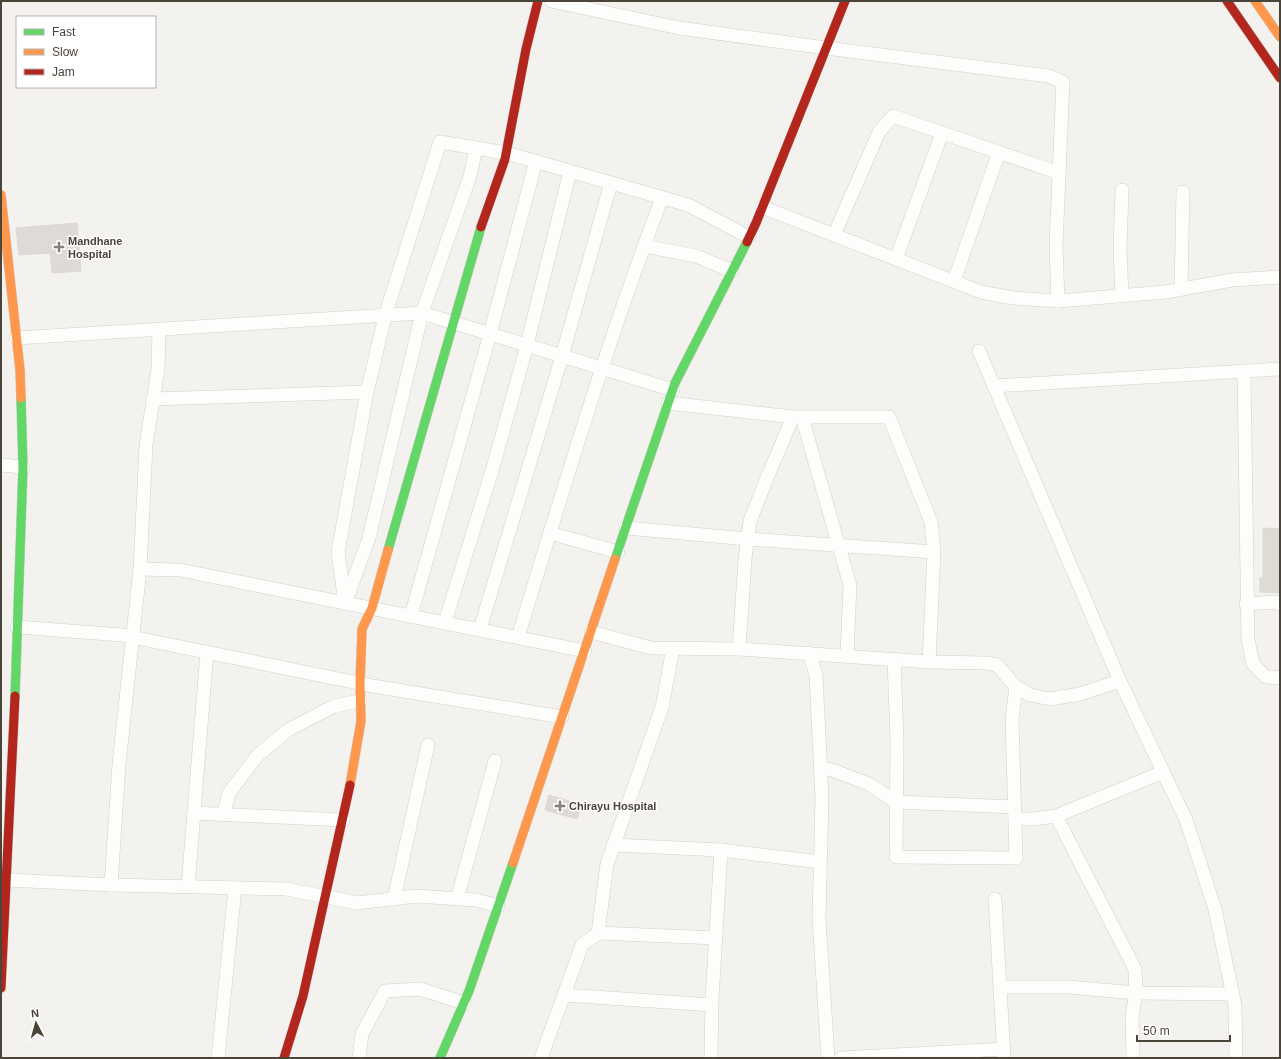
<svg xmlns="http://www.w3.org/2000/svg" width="1281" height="1059" viewBox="0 0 1281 1059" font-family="Helvetica,sans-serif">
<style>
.building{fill:#dedbd6;stroke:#dcd9d4}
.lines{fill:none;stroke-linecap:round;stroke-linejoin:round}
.street-casing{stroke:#d2d0cb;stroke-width:14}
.fast-casing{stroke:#d3cfc5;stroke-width:10}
.slow-casing{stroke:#d3cfc5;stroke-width:10}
.jam-casing{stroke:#d3cfc5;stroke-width:10}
.street{stroke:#fdfdfc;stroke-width:13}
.fast{stroke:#63d668;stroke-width:9}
.slow{stroke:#ff974d;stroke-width:9}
.jam{stroke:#b3261e;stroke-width:9}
.poi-dot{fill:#868178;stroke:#fff;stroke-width:1.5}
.labels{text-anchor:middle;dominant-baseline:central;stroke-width:3;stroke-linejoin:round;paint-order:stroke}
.poi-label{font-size:11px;font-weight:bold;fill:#4b4439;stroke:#fff;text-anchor:start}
</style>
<rect width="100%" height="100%" fill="#f4f2ee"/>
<g class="building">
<path d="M77,223l4,48 -29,2 -2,-20 -31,2 -3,-27z"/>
<path d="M1263,528l17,1v64l-20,-1v-14h3z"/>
<path d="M549,795l33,10 -5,14 -32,-9z"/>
</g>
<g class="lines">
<g class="street-casing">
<g id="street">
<path d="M551,1l128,27 147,20 223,28 14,6 -7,163 2,56 -45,-3 -32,-6 -219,-85"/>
<path d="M1122,190l-2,60 2,46"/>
<path d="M834,235l45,-103 14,-16 166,57"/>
<path d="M644,246l52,10 36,15"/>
<path d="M896,259l46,-126"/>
<path d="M954,281l45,-129"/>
<path d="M1181,289l2,-97"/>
<path d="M1058,301l108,-9 66,-12 48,-3"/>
<path d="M16,338l406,-25 251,77"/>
<path d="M979,351l141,330 66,139 29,89 20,97 1,52"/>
<path d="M1244,372l4,268 5,24 13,13 14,1"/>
<path d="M994,386l286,-17"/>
<path d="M153,399l214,-7"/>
<path d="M668,403l125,14h96l42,105 3,30 -5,110"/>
<path d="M802,417l48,168 -3,70"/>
<path d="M1,465l22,2"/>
<path d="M626,528l122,11 186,13"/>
<path d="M550,533l68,19"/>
<path d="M140,569l40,1 405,81"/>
<path d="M346,601l23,-63 53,-225 48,-137 6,-28"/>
<path d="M345,603l-7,-51 29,-160 18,-76 55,-174 66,11 182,52 61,32"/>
<path d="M1246,604l31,-2 3,2"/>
<path d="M411,616l79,-282 46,-173"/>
<path d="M445,622l47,-151 35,-126 43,-174"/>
<path d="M17,627l105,8 251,51 189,31"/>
<path d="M480,629l82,-273 49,-173"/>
<path d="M591,632l60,16 88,1 190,13 57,1 11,2 19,22 14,8 20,4 30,-5 40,-13"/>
<path d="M518,637c45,-147 89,-295 144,-439"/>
<path d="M739,649l6,-90 5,-38 19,-48 24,-56"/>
<path d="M809,653l7,22 6,123 -3,121 9,139"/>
<path d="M894,659l3,82 -1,116 120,1 -4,-139 4,-32"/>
<path d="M820,768l12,2 37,14 27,18 119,5"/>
<path d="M194,813l149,7"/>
<path d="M224,814l5,-21 28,-37 31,-26 46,-24 26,-5"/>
<path d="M1056,816l79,153 1,24 -4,23 1,42"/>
<path d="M1015,819h18l23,-3 107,-44"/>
<path d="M613,845l108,5 99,12"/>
<path d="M7,880l104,5 175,4 71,14 59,-7 60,4 22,6"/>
<path d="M111,885l8,-121 21,-195 6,-124 12,-76 1,-40"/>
<path d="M188,886l19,-234"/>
<path d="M394,899l34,-154"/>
<path d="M457,899l38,-138"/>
<path d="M995,899l9,159"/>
<path d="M598,933l118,5"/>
<path d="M1001,987h67l68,6 97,1"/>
<path d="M564,995l148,10"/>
<path d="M218,1058l17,-170"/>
<path d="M359,1058l3,-24 23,-43 35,-2 44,14"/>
<path d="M541,1058l41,-113 16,-12 9,-69 55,-157 11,-59"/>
<path d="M711,1058l1,-59 9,-149"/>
<path d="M841,1058l163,-9"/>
</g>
</g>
<g class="fast-casing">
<g id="fast">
<path d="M388,550l93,-323"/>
<path d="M615,559l60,-176 72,-141"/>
<path d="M15,696l8,-229 -2,-69"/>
<path d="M440,1058l29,-67 44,-128"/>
</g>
</g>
<g class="slow-casing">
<g id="slow">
<path d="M1255,1l25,36"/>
<path d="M1,195l19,175 1,28"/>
<path d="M350,785l11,-64 -1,-38 2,-54 10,-21 16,-58"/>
<path d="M513,863l102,-304"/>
</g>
</g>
<g class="jam-casing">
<g id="jam">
<path d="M1227,1l53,77"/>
<path d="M481,227l24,-68 21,-110 12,-48"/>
<path d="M747,242l9,-19 89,-222"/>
<path d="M1,988l14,-292"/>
<path d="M284,1058l19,-62 47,-211"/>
</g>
</g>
<use href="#street" class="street"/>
<use href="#fast" class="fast"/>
<use href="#slow" class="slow"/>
<use href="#jam" class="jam"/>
</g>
<g class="poi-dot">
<path d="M57 241h4v4h4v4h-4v4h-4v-4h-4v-4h4z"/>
<path d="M558 800h4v4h4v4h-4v4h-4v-4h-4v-4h4z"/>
</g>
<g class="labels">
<g class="poi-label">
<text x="68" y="241">Mandhane<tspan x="68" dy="13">Hospital</tspan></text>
<text x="569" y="806">Chirayu Hospital</text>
</g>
</g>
<rect width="1281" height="1059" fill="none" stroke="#4b4439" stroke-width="4"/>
<rect x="16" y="16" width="140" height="72" fill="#ffffff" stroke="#b7b4b0"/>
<rect x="24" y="29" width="20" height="6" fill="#63d668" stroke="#b7b4b0"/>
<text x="52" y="36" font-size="12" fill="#4b4439">Fast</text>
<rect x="24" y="49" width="20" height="6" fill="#ff974d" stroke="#b7b4b0"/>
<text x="52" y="56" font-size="12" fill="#4b4439">Slow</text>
<rect x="24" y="69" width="20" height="6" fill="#b3261e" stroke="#b7b4b0"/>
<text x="52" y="76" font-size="12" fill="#4b4439">Jam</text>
<g transform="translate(36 1023) rotate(354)" stroke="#ffffff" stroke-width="3" paint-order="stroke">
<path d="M0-3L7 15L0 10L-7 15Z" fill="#4b4439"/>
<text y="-6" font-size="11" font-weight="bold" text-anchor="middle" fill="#4b4439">N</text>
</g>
<path d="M1137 1035v6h93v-6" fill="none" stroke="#4b4439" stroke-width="2"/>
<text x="1143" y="1035" font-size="12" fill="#4b4439" stroke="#ffffff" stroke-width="3" paint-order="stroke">50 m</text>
</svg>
